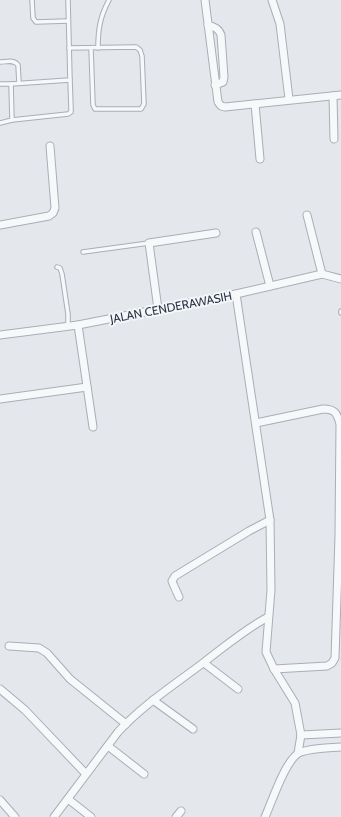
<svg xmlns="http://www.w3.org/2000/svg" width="341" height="817" viewBox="0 0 341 817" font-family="Cabin,sans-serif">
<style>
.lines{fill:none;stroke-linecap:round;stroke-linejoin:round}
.lane-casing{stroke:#a9aeb7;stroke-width:5.5}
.street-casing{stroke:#a9aeb7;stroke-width:9}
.lane{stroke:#f7f8fa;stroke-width:3.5}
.street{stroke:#f7f8fa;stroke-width:7}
.labels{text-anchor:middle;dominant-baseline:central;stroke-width:4;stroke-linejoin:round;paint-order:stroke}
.street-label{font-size:12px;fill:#2b3445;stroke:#f4f6f9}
</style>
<rect width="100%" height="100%" fill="#e4e7ec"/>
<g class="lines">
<g class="lane-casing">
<g id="lane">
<path d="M32,0l1,18 3,4 32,-1"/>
<path d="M69,48l67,-1 4,3 2,6 2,48 -3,5h-46l-2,-4 -2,-57"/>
<path d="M98,48c0,-19 2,-31 11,-48"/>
<path d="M0,62c6,0 14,-3 18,3l1,18"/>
<path d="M0,84h11l59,-4 -2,-80"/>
<path d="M11,84l1,36"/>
<path d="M0,123l12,-3 56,-6 3,-2v-4l-1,-28"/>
<path d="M83,252l66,-9"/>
<path d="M57,267l3,1 2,6 6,40v12"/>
<path d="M341,311v2"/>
</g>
</g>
<g class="street-casing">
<g id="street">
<path d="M205,0l13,102 3,4 4,1 116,-12"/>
<path d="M272,0l8,24 9,75"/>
<path d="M208,25c7,2 11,4 13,10l3,42 -1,5 -8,3"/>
<path d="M333,96l1,43"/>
<path d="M255,104l5,55"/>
<path d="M307,215l15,59"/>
<path d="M0,225l49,-9 4,-3 2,-5 -5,-62"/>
<path d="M256,232l14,54"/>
<path d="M236,294l34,226 1,70 -5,62 8,17 21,34 6,32 -3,18"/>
<path d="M158,309l-9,-66 67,-10"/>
<path d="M78,325l15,102"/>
<path d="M0,335l78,-10 158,-31 86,-20 19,5"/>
<path d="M0,399l87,-12"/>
<path d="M256,423l67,-14c12,0 14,4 17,15l-1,112 -4,122 -3,5 -5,3 -53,3"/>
<path d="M179,597l-5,-11 -2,-5 3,-5 74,-45 21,-11"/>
<path d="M9,646l30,2 8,5 23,26 56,45"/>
<path d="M204,663l34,26"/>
<path d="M0,689l25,21 61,64"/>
<path d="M153,700l40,29"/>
<path d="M301,735l40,-2"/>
<path d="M108,746l36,28"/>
<path d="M68,799l23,18"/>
<path d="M0,800l15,17"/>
<path d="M54,817l64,-85c25,-27 56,-47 85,-69 21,-16 41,-33 65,-46"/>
<path d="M176,817l5,-6"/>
<path d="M265,817c7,-15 21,-60 36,-65 12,-4 27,-4 40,-5"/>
</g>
</g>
<use href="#lane" class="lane"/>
<use href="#street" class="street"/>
</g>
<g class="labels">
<g class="street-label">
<text transform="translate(171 307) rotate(-11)">JALAN CENDERAWASIH</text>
</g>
</g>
</svg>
